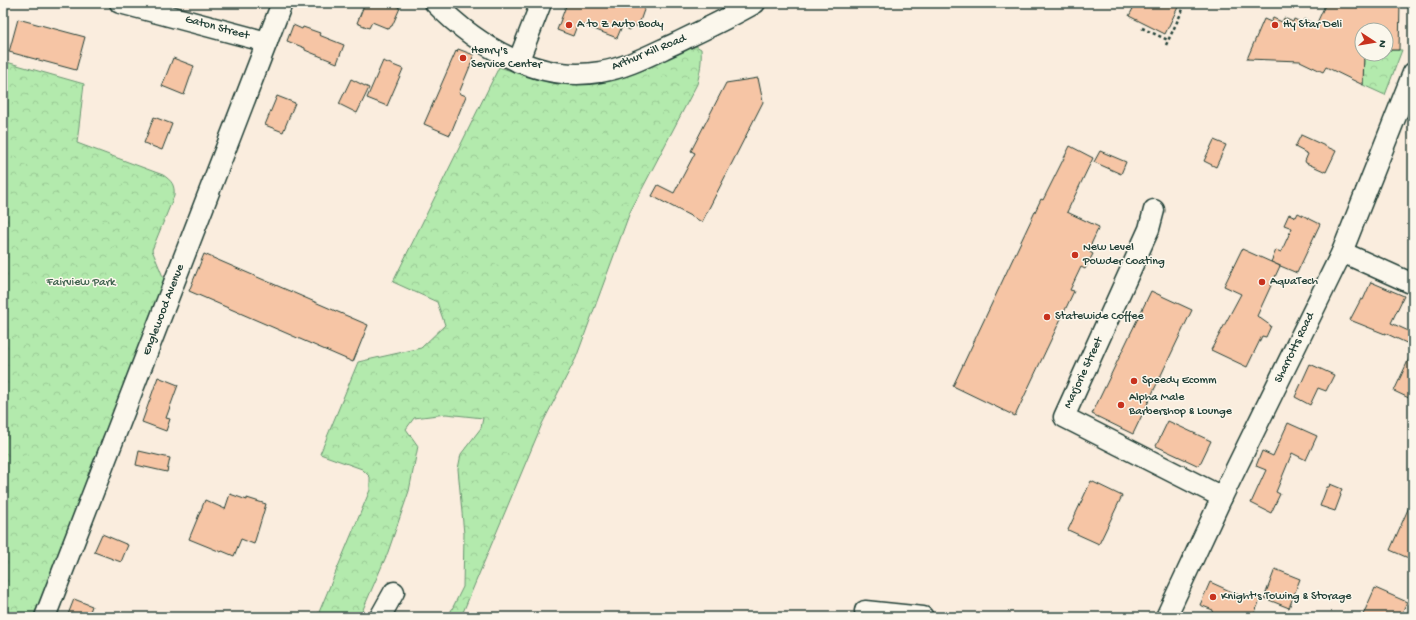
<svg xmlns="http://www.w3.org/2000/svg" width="1416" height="620" viewBox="0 0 1416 620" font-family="'Gochi Hand',sans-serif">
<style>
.forest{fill:url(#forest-crowns);stroke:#699470}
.building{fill:#f6c5a5;stroke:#1f3d34}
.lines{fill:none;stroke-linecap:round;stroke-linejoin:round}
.minor-casing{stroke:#1f3d34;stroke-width:23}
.path{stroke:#1f3d34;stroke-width:2.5;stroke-dasharray:3 3;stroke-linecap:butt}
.minor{stroke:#fbf7ec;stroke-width:20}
.poi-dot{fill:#c8321e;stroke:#fbf7ec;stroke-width:1.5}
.labels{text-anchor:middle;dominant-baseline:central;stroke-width:3;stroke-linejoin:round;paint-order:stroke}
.poi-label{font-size:12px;fill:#1f3d34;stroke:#fbf7ec;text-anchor:start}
.street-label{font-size:12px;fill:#1f3d34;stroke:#fbf7ec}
.park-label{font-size:12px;fill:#3d604c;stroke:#fbf7ec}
</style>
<defs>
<pattern id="forest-crowns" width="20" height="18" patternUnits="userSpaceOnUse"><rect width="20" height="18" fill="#b3eaad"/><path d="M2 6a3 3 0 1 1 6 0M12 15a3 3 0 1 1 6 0" fill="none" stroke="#9aca95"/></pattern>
</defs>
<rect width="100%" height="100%" fill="#faedde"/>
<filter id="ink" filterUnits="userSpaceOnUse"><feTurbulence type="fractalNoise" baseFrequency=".025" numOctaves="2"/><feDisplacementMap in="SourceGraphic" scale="8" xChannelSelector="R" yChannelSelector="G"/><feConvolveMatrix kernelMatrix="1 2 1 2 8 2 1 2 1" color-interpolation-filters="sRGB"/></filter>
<g filter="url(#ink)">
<g class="forest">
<path d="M696,46l5,3c1,12 -1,23 -4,35l-67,128 -54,146 -34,66 -81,193h-13l15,-30 1,-53 -6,-65 3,-15 20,-26 2,-10 -37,-4 -32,4 -8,11 12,17 -9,45 -21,61 -27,62 -3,3h-41l53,-127v-13l-8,-8 -42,-15 38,-92 63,-14 24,-23 -8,-23 -44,-20 106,-215 37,12 35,5 39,-6 32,-11z"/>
<path d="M1386,50h16l-17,45 -22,-10 1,-31h22z"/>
<path d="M3,61l81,23 -7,59 86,32c9,6 12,10 11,21l-22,54 14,34 -128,333h-35z"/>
</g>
<g class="building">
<path d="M365,3h35l-2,5h2l-8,18h-1l-2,3 -17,-7 -3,6 -12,-5z"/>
<path d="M567,3h67l11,4 -7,20 -6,-3 -2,6 -8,-4 -5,12 -39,-15 -5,13 -16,-6z"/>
<path d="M1136,3h44l-15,31 -36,-18z"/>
<path d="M1326,3h74l-1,47h-13v-20h-24v24h2l-1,31 -37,-18 -3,5 -23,-11 -53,-2 17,-40 7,3 2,-4 9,4 2,-4 9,4 1,-3 9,4 1,-4 12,6z"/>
<path d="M18,19l67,18 -9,33 -67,-18z"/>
<path d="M293,25l9,4 1,-2 17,6 -1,2 25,10 -7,18 -25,-10 -7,-3v-2l-18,-7z"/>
<path d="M458,49l16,6 -2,4h1l-14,34 7,3 -16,39 -26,-11 32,-73 1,1z"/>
<path d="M173,58l21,8 -10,29 -22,-9z"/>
<path d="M383,61l20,8 -16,37 -20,-8z"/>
<path d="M758,78l5,24 -61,120 -50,-26 6,-11 16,8 21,-40 -4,-2 35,-68z"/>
<path d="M351,79l18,9 -12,25 -18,-9z"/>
<path d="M277,96l18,7 -12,29 -18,-7z"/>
<path d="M154,117l18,7 -10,26 -18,-7z"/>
<path d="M1301,135l35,16 -10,21 -20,-9 -1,-2 3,-7 -13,-7z"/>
<path d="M1214,140l12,5 -10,22 -12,-6z"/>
<path d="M1070,146l23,12 -26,54 32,15 -11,24 5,3 -8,15 -4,-2 -11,23 4,1 -59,125 -62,-30 88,-187 2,1z"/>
<path d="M1100,151l26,11 -5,12 -27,-12z"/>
<path d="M1298,213l22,11 -23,49 -26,-11 5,-12 5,2 11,-24 -8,-3 5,-11 7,3z"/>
<path d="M1242,249l38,17 -23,50 14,10 -5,11 -4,-1 -15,31 -36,-17 30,-56 -17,-8z"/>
<path d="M204,254l164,71 -15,37 -164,-71z"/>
<path d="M1371,282l33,14 -13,27 22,10v13l-28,-13v1l-35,-14 11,-21 2,1z"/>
<path d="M1151,291l41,19 -59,124 -41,-20z"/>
<path d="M1413,350v50l-19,-9z"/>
<path d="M1310,364l24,11 -8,16 -8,-3 -8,17 -15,-8z"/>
<path d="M158,377l20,8 -12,33 4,1 -4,12 -24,-9z"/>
<path d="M1168,421l43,20 -12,25 -43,-20z"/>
<path d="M1288,423l29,13 -11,24 -14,-7 -16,39 4,2 -9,19 -20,-10 15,-33 -10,-4 6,-15 11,5z"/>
<path d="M139,451l31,7 -3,14 -31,-7z"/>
<path d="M1091,481l31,15 -23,48 -31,-14z"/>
<path d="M1330,484l12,5 -2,5 1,1 -6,16 -15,-5 7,-19h2z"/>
<path d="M230,494l17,6v-2l19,6 -12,40 -13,-5 -7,17 -12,-5 -1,1 -32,-13 16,-39 20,9z"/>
<path d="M1413,498v62l-23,-10z"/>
<path d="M102,534l26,11 -7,17 -27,-10z"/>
<path d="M1275,569l25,10 -11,29 -25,-10z"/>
<path d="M1210,582l31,14 2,-3 17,7 -7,17h-43l3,-7 -13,-5z"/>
<path d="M1375,588l32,14 -7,15h-38z"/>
<path d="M74,599l18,7 -4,11h-21z"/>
</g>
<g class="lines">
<g class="minor-casing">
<g id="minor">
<path d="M120,3l147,39"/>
<path d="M435,3c42,43 103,80 165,69 26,-4 50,-17 74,-28 27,-13 55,-26 81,-41"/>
<path d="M518,62l23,-59"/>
<path d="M1154,210l-5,19 -85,188 158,80"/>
<path d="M1342,252l71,32"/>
<path d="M865,611l58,6"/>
<path d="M45,617l237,-614"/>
<path d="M380,617l14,-25"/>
<path d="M1166,617l56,-120 120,-245 71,-179"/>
</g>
</g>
<g class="path">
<path d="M1142,28l26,12"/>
<path d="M1166,45l20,-42"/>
</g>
<use href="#minor" class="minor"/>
</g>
</g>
<g class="poi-dot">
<circle cx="569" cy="25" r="4"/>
<circle cx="1275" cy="25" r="4"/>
<circle cx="463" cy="58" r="4"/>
<circle cx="1075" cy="255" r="4"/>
<circle cx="1262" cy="282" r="4"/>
<circle cx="1047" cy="317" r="4"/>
<circle cx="1134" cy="381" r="4"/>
<circle cx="1121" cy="405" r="4"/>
<circle cx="1213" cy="597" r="4"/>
</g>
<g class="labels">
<g class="poi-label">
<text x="577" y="25">A to Z Auto Body</text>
<text x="1283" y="25">Hy Star Deli</text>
<text x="471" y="51">Henry's<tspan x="471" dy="14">Service Center</tspan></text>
<text x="1083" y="248">New Level<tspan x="1083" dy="14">Powder Coating</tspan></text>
<text x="1270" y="282">AquaTech</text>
<text x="1055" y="317">Statewide Coffee</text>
<text x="1142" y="381">Speedy Ecomm</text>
<text x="1129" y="398">Alpha Male<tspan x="1129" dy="14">Barbershop &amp; Lounge</tspan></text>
<text x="1221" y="597">Knight's Towing &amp; Storage</text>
</g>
<g class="street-label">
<text transform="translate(217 28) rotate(15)">Gaton Street</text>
<text transform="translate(649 53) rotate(-22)">Arthur Kill Road</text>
<text transform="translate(164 310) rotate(-69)">Englewood Avenue</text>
<text transform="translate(1295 348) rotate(-64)">Sharrotts Road</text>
<text transform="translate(1084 373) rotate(-65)">Marjorie Street</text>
</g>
<g class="park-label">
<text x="81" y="283">Fairview Park</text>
</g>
</g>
<rect width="1416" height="620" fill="none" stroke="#fbf7ec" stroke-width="16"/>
<rect x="8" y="8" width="1400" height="604" fill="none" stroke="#1f3d34" stroke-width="1.5" filter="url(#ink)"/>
<g transform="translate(1374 42) rotate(102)"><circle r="19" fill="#fbf7ec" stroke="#a3ada2"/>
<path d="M0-3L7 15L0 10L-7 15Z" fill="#c8321e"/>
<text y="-6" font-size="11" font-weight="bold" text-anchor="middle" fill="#1f3d34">N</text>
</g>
</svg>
